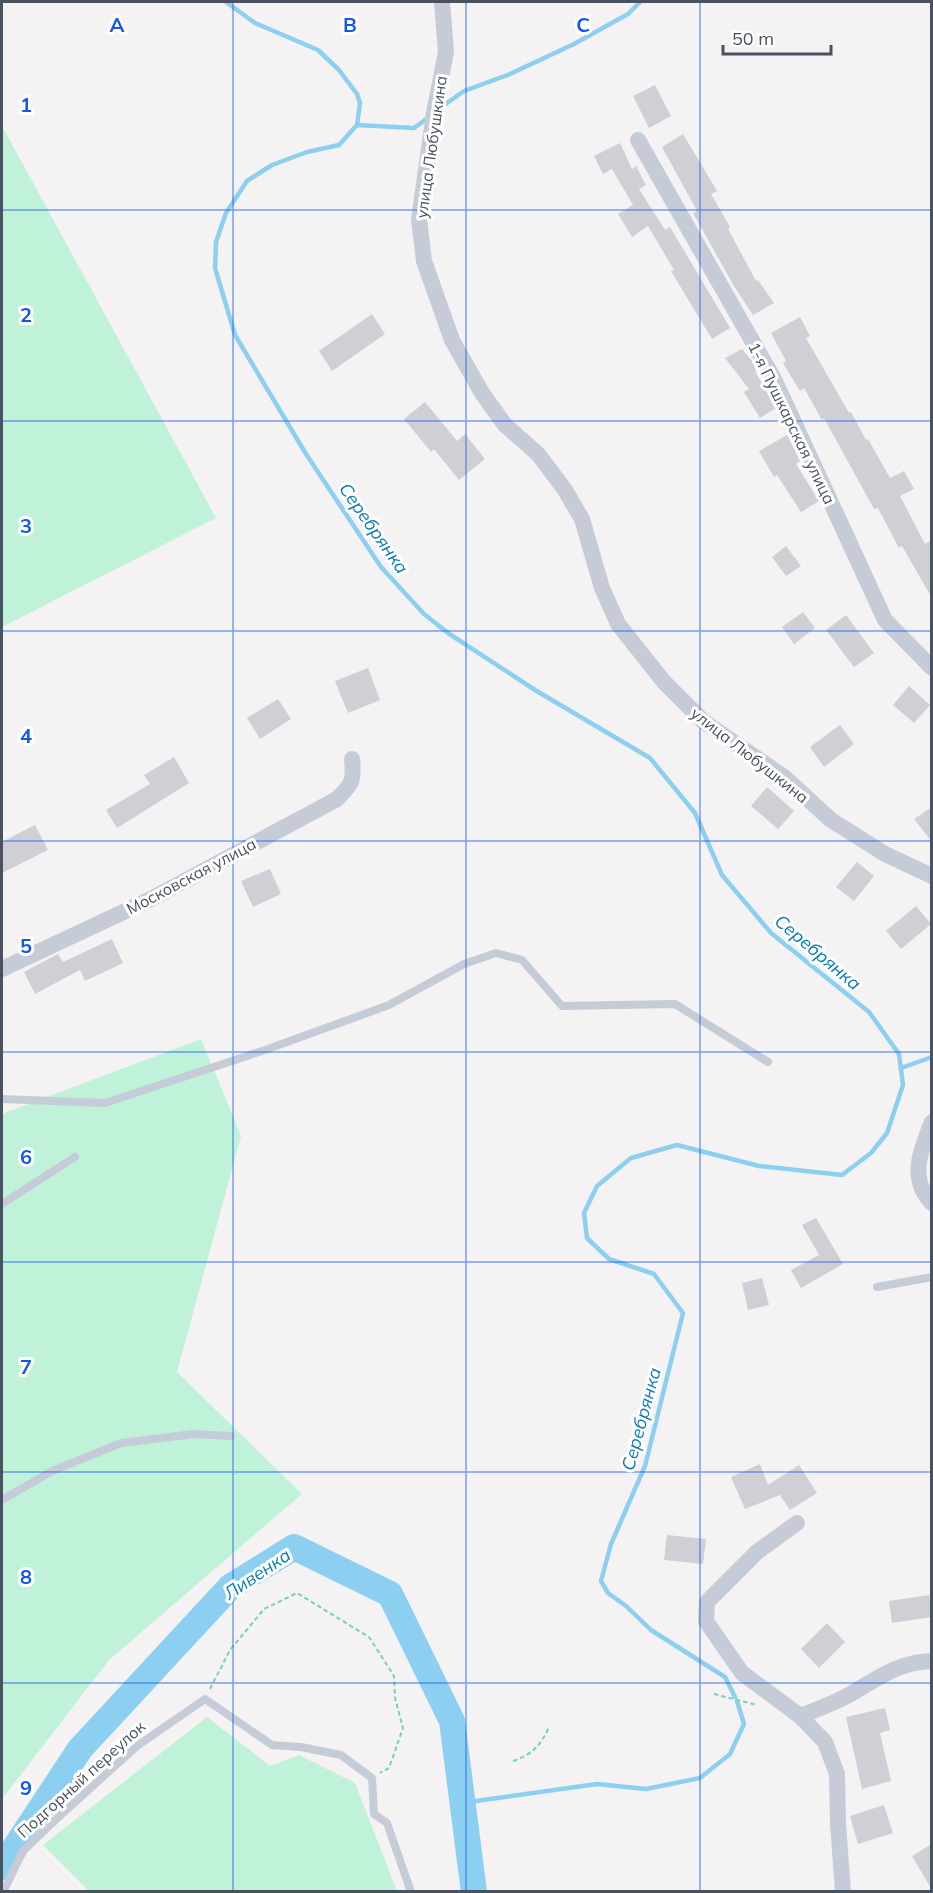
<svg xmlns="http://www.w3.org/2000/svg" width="933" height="1893" viewBox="0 0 933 1893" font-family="Mulish,sans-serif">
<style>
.green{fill:#c0f2d9}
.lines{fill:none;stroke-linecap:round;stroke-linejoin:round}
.stream{stroke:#8ccff0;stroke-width:4.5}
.river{stroke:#8ccff0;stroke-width:26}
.building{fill:#ced0d6}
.path{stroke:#76d2b0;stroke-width:2;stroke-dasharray:4.5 3;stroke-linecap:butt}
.service{stroke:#c5ccd7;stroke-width:8}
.minor{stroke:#c5ccd7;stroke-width:16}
.grid{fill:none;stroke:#1357ed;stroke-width:1.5;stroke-opacity:0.55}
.labels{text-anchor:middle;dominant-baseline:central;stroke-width:6;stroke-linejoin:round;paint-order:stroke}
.street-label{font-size:16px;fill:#485260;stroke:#fff}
.water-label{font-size:18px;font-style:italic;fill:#077bb5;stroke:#fff}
.grid-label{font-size:20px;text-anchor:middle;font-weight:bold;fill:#1357ed;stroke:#fff;stroke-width:6;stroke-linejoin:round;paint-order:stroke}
</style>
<rect width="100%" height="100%" fill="#f4f2f2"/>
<g class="green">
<path d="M2,126l214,392 -214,109z"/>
<path d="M201,1039l40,97 -64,236 125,122 -193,166 -107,139v-685z"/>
<path d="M207,1717l63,49 29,-11 56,28 42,108h-308l-46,-46z"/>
</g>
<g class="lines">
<g class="stream">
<path d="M226,2l29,21 63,27 21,20 18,24 3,9 -3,22 -18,20 -32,7 -35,13 -25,16 -21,32 -10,29 -1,26 20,67 71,119 75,113 43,47 24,19 87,57 115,68 45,55 27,62 49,58 98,79 30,42 4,31 -16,48 -16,20 -29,22 -83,-9 -82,-21 -46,13 -34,28 -13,27 3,25 22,21 45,15 29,39 -38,153 -34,78 -10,37 7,12 18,13 25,24 74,47 10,20"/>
<path d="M440,108l24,-17 46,-17 64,-30 54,-30 12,-12"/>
<path d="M357,125l57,3 15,-11"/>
<path d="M901,1068l31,-11"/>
<path d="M462,1803l135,-19 49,5 54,-11 30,-24 14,-30 -7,-23"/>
</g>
<path class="river" d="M2,1867l78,-118 150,-162 64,-40 96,47 62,127 22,171"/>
</g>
<g class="building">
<path d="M655,85l16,31 -22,12 -16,-32z"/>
<path d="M683,134l34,57 -6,3 19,33 -2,2 28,52 2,-1 16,23 -21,12 -19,-29 -41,-73 4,-2 -35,-64z"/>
<path d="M620,143l12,26 4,-3 10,19 -7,4 26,41 5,-3 60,101 -18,11 -41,-68 3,-1 -26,-44 -16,11 -14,-23 15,-9 -21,-36 -9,5 -9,-18z"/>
<path d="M372,314l13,20 -53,37 -13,-20z"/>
<path d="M800,317l10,19 -4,2 43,75 2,-1 15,28 2,-1 22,39 14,-7 10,18 -14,7 25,48 7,-4v58l-30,-52 -3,2 -21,-40 -4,1 -50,-91 -2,2 -18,-32 -4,3 -17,-28 3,-2 -15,-28z"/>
<path d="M742,349l10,12 4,8 -1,2 21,37 -16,10 -16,-26 5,-3 -24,-31z"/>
<path d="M425,402l32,39 8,-7 20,25 -26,21 -25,-31 -3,3 -27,-33z"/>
<path d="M787,435l13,26 -4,3 23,37 -18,11 -24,-37 -3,2 -15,-26z"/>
<path d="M786,546l15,20 -15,10 -14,-19z"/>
<path d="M803,612l12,16 -21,16 -12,-17z"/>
<path d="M846,615l28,38 -20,14 -28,-37z"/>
<path d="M368,668l12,32 -32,13 -13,-32z"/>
<path d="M909,686l21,19 -16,18 -21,-18z"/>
<path d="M278,699l13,20 -31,20 -13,-21z"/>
<path d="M840,725l14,19 -30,23 -14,-20z"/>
<path d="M174,757l15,26 -72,45 -11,-18 44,-26 -6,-9z"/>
<path d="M767,787l27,24 -16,18 -27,-23z"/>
<path d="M932,807v35l-18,-23z"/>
<path d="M35,825l13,25 -46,23v-31z"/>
<path d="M857,862l17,14 -20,25 -18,-14z"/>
<path d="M270,869l11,25 -28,13 -12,-26z"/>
<path d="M916,906l15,18 -30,25 -15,-18z"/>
<path d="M112,939l11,24 -38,18 -5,-11 -45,24 -11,-22 34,-18 5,8z"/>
<path d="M816,1218l27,46 -42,24 -10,-18 28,-15 -17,-30z"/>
<path d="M762,1278l7,27 -21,5 -6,-27z"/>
<path d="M760,1464l8,21 31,-20 18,28 -27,17 -10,-15 -35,14 -14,-32z"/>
<path d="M667,1535l39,4 -3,25 -39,-4z"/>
<path d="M929,1595l3,22 -40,6 -3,-22z"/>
<path d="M827,1623l18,19 -26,26 -18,-19z"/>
<path d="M885,1708l5,22 -10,3 11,48 -29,8 -16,-72z"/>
<path d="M884,1805l9,28 -35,11 -8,-28z"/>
<path d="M932,1844v46l-20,-34z"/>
</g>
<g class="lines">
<g class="path">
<path d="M210,1689l20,-39 34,-41 33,-16 72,44 25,39 1,22 8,30 -14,40 -9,5"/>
<path d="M714,1694l43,11"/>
<path d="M513,1761c19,-6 28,-16 36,-34"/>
</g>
<g class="service">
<path d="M2,1099l103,4 160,-53 124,-45 75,-41 32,-11 26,7 40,46 113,-2 93,58"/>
<path d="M2,1204l73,-47"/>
<path d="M877,1287l55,-10"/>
<path d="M2,1500l50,-29 69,-28 73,-9 37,2"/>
<path d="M3,1892l20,-41 30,-29 84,-76 68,-47 67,46 29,2 40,8 31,23 2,36 13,9 24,69"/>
</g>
<g class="minor">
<path d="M442,2l4,50 -12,61 -15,106 5,42 28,79 30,53 23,32 33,29 27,36 17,29 20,69 16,36 46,58 39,39 81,56 47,43 54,34 47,22"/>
<path d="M638,140l137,241 110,239 47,48"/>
<path d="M2,969l147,-69 188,-101c16,-16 17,-18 15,-40"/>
<path d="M932,1122c-11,27 -24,57 0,81"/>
<path d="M797,1523l-40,29 -50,50 -1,19 36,52 58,43 25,26 12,32 1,50 5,68"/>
<path d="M800,1716c16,-6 32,-12 47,-20 29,-16 49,-34 85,-35"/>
</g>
</g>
<path class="grid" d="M233,2v1890M466,2v1890M700,2v1890M2,210h930M2,421h930M2,631h930M2,841h930M2,1052h930M2,1262h930M2,1472h930M2,1683h930"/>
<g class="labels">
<g class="street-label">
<text transform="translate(431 147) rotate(-82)">улица Любушкина</text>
<text transform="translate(792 423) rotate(64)">1-я Пушкарская улица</text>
<text transform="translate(750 755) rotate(38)">улица Любушкина</text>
<text transform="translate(191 876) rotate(-28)">Московская улица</text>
<text transform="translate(81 1779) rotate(-42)">Подгорный переулок</text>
</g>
<g class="water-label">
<text transform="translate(374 528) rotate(55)">Серебрянка</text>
<text transform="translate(818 952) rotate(40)">Серебрянка</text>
<text transform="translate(641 1419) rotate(-75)">Серебрянка</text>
<text transform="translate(257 1574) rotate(-34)">Ливенка</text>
</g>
</g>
<g class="grid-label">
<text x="117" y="32">A</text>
<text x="350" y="32">B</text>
<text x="583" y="32">C</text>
<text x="26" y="112">1</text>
<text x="26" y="322">2</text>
<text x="26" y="533">3</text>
<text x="26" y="743">4</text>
<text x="26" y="953">5</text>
<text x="26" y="1164">6</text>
<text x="26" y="1374">7</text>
<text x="26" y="1584">8</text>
<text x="26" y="1795">9</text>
</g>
<rect width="933" height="1893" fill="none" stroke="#485260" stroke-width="6"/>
<path d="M723 45v9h108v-9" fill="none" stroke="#485260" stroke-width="3"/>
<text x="732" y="45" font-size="18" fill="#485260" stroke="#ffffff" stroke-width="4.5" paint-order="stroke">50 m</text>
</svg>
